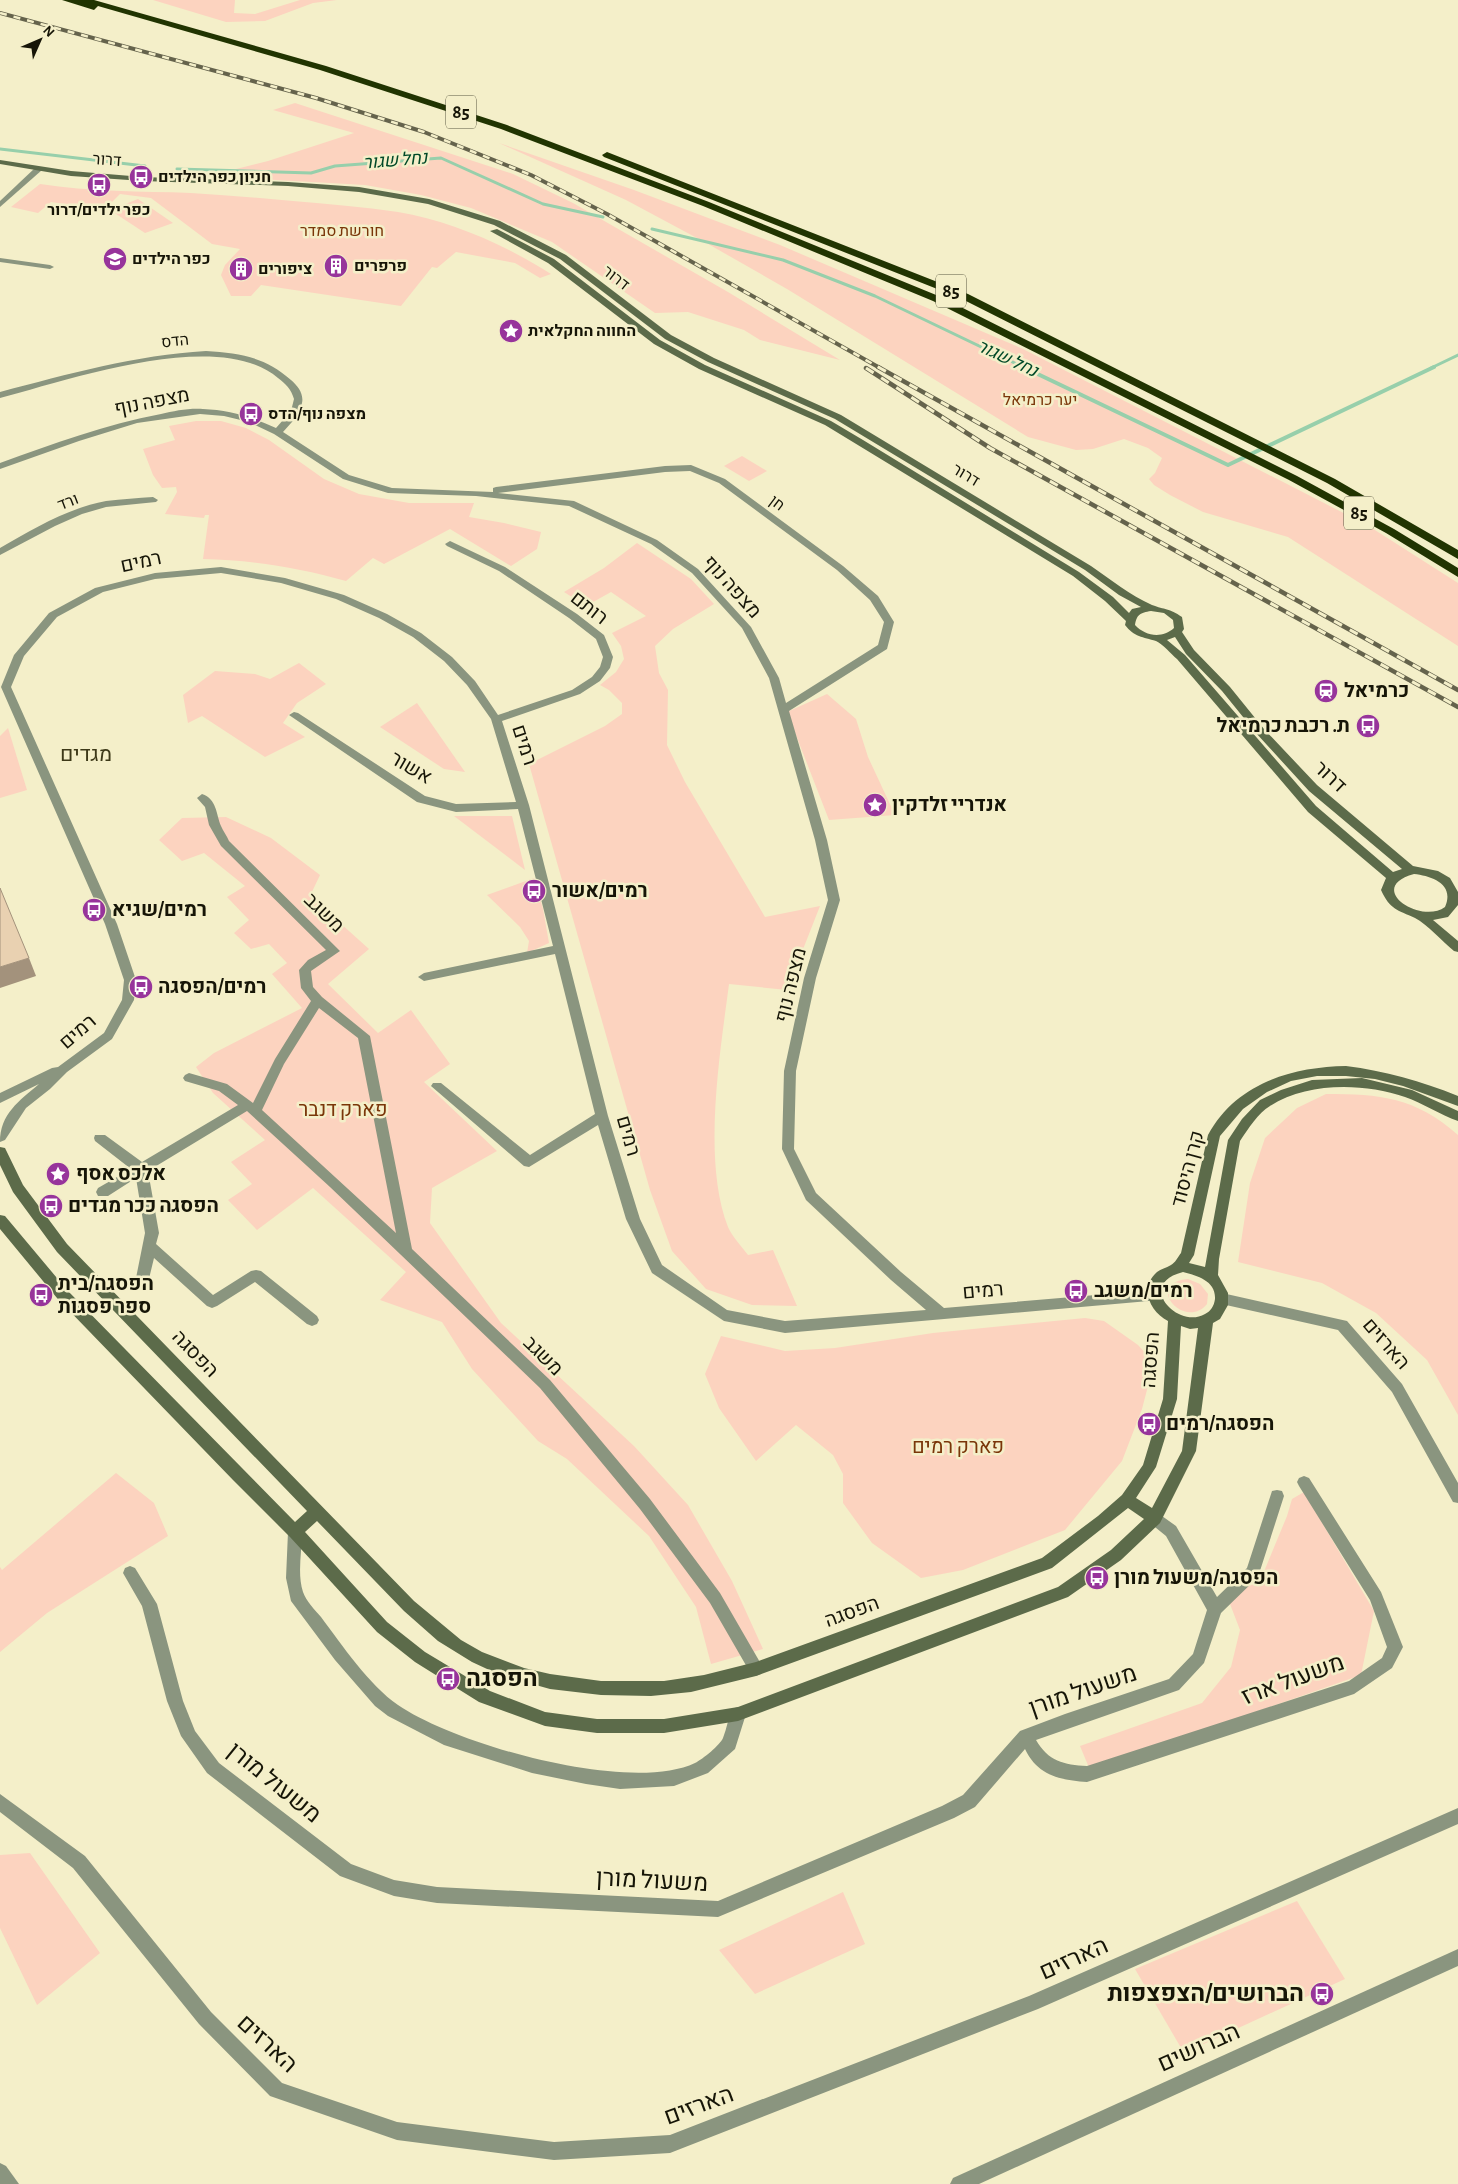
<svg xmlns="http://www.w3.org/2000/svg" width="1458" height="2184" viewBox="0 0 1458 2184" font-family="'Alegreya Sans',Heebo,sans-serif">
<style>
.green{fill:#fcd3bf}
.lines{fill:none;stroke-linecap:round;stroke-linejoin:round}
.stream-far1{stroke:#97cfab;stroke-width:3}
.stream{stroke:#97cfab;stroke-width:4}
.street{fill:#8a957f;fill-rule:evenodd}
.secondary{fill:#5c6b4a;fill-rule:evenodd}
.highway{fill:#213401;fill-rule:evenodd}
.rail-far1-casing{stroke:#65634c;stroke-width:4}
.rail-casing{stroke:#65634c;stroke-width:4.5}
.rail-far1{stroke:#f4efc9;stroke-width:2.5;stroke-dasharray:7;stroke-linecap:butt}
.rail{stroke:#f4efc9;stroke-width:3;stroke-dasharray:9;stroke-linecap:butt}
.shaded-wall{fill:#a3927c}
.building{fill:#e9d1b1;stroke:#a3927c}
.labels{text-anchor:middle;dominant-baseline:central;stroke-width:5;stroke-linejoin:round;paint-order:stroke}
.far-street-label{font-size:16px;fill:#161507;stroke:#f4efc9}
.far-poi-label{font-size:16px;font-weight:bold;fill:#161507;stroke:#f4efc9;text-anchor:start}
.far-park-label{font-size:16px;fill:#7a3609;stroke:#f4efc9}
.far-water-label{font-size:18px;font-style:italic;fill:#004928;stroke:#f4efc9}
.shield{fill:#f4efc9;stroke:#595641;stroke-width:1}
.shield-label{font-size:19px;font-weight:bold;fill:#161507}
.street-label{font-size:20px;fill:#161507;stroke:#f4efc9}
.poi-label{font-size:20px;font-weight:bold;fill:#161507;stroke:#f4efc9;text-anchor:start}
.park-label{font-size:20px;fill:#7a3609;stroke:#f4efc9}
.neighbourhood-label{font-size:21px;fill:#3d3918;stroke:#f4efc9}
.near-poi-label{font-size:24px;font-weight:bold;fill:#161507;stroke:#f4efc9;text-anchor:start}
.near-street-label{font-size:24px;fill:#161507;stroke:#f4efc9}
</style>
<rect width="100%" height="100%" fill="#f4efc9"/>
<g class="green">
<path d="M153,0h82l-1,13 21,1 45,-14h37l-24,3 -48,18 -39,1z"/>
<path d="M295,103l218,71 60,29 155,89 112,68 -80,-20 -16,-10 -56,-18 -33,1 -103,-71 -81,-34 -50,-13 -56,-10 -157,-9 60,-15 86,-28 -81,-23z"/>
<path d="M499,143l135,47 146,55 243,104 344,176 91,58v63l-170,-109 -85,-25 -33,-17 -16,-10 -5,-6 6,-6 7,-15 -14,-10 -24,-9 -31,10 -17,1 -48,-13 -241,-148 -77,-44 -84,-45z"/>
<path d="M40,184c50,8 100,7 151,9 34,2 68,5 102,8 35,3 70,6 105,11 54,9 107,33 153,62l-11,4 -25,-15 -59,-11 -19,16 -5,-1 -31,39 -140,-21 -10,11h-20l-10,-21 4,-10 15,-16 -28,-5 -61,-46 -31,-4 -16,16 -53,-8 -13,11 -27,-6z"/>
<path d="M138,199l35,24 -28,10 -35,-23z"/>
<path d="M196,421h25l25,7 23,12 55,39 35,15 50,9h65l-5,14 35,6 37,9 -4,17 -26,17 -61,-37 -66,35 -11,-6 -27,23c-47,-13 -94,-21 -143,-22l6,-44h-4l-1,3 -39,-4 12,-22 -1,-5 -14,1 -9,-13 -10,-26 32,-9 -6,-14z"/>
<path d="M742,456l25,15 -18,10 -25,-15z"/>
<path d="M637,543l54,36 23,25 -41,25 -18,17 4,27 9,17 -1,55 18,37 80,135 55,-11 -33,84 -58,-6c-9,70 -27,176 -1,243 4,9 13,19 20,28l25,-5 24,56 -45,-1 -46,-16 -34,-38 -22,-61 -121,-426 76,-38 17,-12v-11l-13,-13 -9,-5 16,-13 8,-13 -3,-13 -9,-13 34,-17 -35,-24 -25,14 -22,-14 40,-24z"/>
<path d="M299,663l27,21 -29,19 -14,20 22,14 -40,20 -63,-41 -14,7 -5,-28 32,-24 40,3 15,5z"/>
<path d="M827,694l29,25 12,38 27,58 -66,5 -42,-108z"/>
<path d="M417,703l48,69 -21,-3 -64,-42z"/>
<path d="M8,728l19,62 -27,8v-62z"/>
<path d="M454,816h58l13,54z"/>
<path d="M226,817l45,21 49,37 -10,21 59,53 -41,35 50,49 33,-23 39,54 -26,18 73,69 -65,37 -2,35 71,100 133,123 54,59 44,76 31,68 -52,15 -15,-57 -47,-71 -82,-77 -29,-18 -66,-72 -30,-47 -62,-22 26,-28 -93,-84 -56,42 -29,-30 24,-16 -21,-22 34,-22 -52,-47 -17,-26 18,-14 88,-45 -30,-34 15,-11 -18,-19 -18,5 -17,-16 15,-13 -22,-23 18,-11 -41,-33 -22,8 -23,-21 23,-22z"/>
<path d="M534,878l9,31 6,34 -22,10 2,-12 -9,-14 -33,-32z"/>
<path d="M1326,1094c54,0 89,3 132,41v280l-31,-55 -51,-47 -54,-30 -84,-21 12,-79 15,-45 32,-30z"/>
<path d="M1188,1279l12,5 8,10 -1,10c-12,15 -33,8 -39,-8 0,-13 9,-16 20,-17z"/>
<path d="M1085,1318l19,3 34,24 12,13 -2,28 -6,23 -20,52 -57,69 -102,40 -42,8 -49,-35 -29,-40v-29l-10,-19 -37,-30 -40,36 -37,-53 -14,-34 16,-38 64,15 50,-3 98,-15z"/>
<path d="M116,1473l38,30 14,33 -121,77 -47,39v-85l2,3z"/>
<path d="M1304,1492l70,119 -13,64 -271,95 -10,-24 122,-43 29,-36 9,-37 -15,-39 38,-17 24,-58 5,-17z"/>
<path d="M30,1853l70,100 -63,52 -37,-77v-73z"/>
<path d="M843,1892l22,52 -110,50 -36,-44z"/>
<path d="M1297,1901l48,78 -161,74 -49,-84z"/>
</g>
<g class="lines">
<g class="stream-far1">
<path d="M0,149l145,17"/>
<path d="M177,169l134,4 24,-7 106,-8 102,46 60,13"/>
<path d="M652,229l131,31 92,36 150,72"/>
<path d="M1431,368l27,-13"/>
</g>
<path class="stream" d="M1023,367l205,98 206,-98"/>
<g class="street">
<path d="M35,168l7,2 -42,37v-6z"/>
<path d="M0,258l50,7 4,2 -4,2 -50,-7z"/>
<path d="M206,351c34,2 59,6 85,29 7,6 13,14 11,23 -2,12 -12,21 -19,29l66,43 43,13 101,4v-4l3,-1 169,-21 26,-1 34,14 118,87 35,30 16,26 -7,27 -98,62 38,129 13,60 -24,78 -20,93 -2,78 22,44 85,79 43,36 211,-18 5,2 2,4 -2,4 -375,33 -61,-12 -72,-48 -26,-54 -28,-94 -69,42 -5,-1 -93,-80 2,-3h8l89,72 65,-41 -40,-160 -131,27 -6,-4 6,-4 129,-27 -35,-137 -62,3 -39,-10 -128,-87 5,-3 4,1 127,83 31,8 60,-2 -25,-83 -24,-34 -23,-24 -31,-24 -34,-19 -43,-19 -55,-16 -60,-10 -66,6 -52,13 -46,25 -33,39 -13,31 106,237 19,56 -2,20 -22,39 -45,33 -17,17 -24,19 -21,32 -5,2c0,-28 19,-41 39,-58l-39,19v-10l52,-25 6,-1 46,-34 18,-33 2,-20 -19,-56 -104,-237 13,-32 35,-42 46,-25 60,-15 66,-6 64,11 59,17 43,19 34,19 31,24 23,24 23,34 74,-25 20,-13 8,-10 3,-10 -7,-18 -27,-21 -70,-47 -52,-25 -2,-2 5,-3 55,26 72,47 27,21 9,22 -3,11 -10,13 -20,13 -78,27 27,84 79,311 32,103 22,46 65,45 58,11 141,-11 -35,-30 -85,-80 -24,-51 2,-78 20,-93 24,-78 -13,-60 -46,-162 -27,-50 -50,-55 -41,-29 -82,-38 -93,-10 -88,-3 -45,-14 -69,-45 -25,-12 -25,-6 -24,-2 -63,9 -58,18 -79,28v-6c53,-19 106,-39 161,-49 13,-3 28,-6 42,-5 26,1 49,8 73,19l15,-17 3,-12c-3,-10 -8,-15 -16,-21 -59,-51 -210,2 -278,20v-6c68,-18 136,-37 206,-41zM690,471l29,12 118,87 33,30 14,22 -6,23 -92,58 -7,-25 -28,-51 -53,-58 -41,-29 -83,-39 -76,-8 167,-21z"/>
<path d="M153,497l5,3 -2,2 -50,5 -24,7 -27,12 -55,29v-7c33,-19 68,-40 106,-47 16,-2 32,-3 47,-4z"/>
<path d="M202,794c15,5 14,20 19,32 2,5 6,10 8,15l111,110 -29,20 2,16 9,10 48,39 42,213 138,131 100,119 70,94 41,71 3,5 -3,5 -5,2 -5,-2 -41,-71 -70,-94 -100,-121 -210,-201 -83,-76 -99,60 11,62 -3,11 57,51 38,-24 5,-1 5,1 56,45 2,4 -2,4 -5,2 -5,-2 -52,-42 -38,24 -5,2 -5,-2 -53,-48 -7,29 -5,1 -5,-1 -2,-4 10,-50 -9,-55 -28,18h-10l-2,-4 2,-4 33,-19 -36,-28 -1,-3 1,-3h10l37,27 96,-57 -19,-14 -34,-10 -2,-3 2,-3 4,-2 38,11 26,19 22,-44 36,-58 -10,-13 -2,-18 9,-10 18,-10 -105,-104 -12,-21 -4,-18 -8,-9zM319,1008l39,30 38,195 -134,-123 22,-46z"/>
<path d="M1222,1293l125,28 55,63 56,99v20l-5,-1 -61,-110 -54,-62 -121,-27 -2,-4 2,-4z"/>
<path d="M1304,1476l5,2 72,114 22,55 -11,21 -38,26 -267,88c-27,-2 -49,-6 -62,-33l-50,58 -21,11 -236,99 -281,-14 -43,-7 -54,-20 -133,-103 -26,-37 -14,-35 -25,-95 -19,-33 2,-5 5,-2 5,2 22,36 26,97 12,30 24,32 132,101 43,16 43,7 281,14 224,-95 21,-11 57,-64 45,-17 104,-35 24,-25 14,-44 -41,-74 -16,-13 -2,-5 2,-5 5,-2 21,15 41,71 30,-29 25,-77 5,-1 5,1 2,5 -26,81 -37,36 -17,50 -25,27 -143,50c12,21 28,25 51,26l262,-85 33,-23 5,-11 -17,-47 -71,-114 -2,-4 2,-4z"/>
<path d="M295,1525l5,2 2,5c0,19 -5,42 1,60 3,9 12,18 18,25 21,28 48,68 77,88 58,40 232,89 297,58 8,-4 25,-18 28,-25 4,-10 5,-20 9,-29l6,-2 6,2 2,5 -11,35 -27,24 -34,13 -54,3 -34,-5 -54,-11 -88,-28 -56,-29 -13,-10 -40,-46 -44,-59 -5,-23 2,-46 2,-5z"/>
<path d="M0,1794l85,62 126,156 71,71 115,39 157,20 116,-7 359,-139 429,-188v16l-420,185 -368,144 -116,7 -157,-20 -127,-44 -71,-72 -126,-156 -73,-56z"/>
<path d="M1458,1949v17l-479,218h-29l3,-6z"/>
<path d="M0,2163l6,3 13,18h-19z"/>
</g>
<g class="secondary">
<path d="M0,160l71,11 72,6 145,5 71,5 70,12 71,22 66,34 105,80 43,23 127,57 250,151c20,14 39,29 61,39 13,5 17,3 30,12l2,12 -2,3 12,18 36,37 34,42 53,56 96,81 25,5 12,7 8,14v13l-10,12 -15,3 25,21v11l-4,-1c-11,-9 -27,-27 -39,-33 -17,-8 -25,-8 -34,-28l5,-12 -78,-66 -131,-153c-6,-5 -14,-15 -21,-18 -13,-4 -22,-4 -31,-16l1,-4 -21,-20 -32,-25 -248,-151 -126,-56 -45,-25 -106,-81 -58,-32 7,-2 57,30 106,81 45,25 126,56 32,19 216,132 34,25 16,16 3,-4 9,-2 -22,-12 -34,-25 -250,-151 -127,-57 -43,-23 -105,-80 -66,-34 -66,-21 -69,-12 -71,-6 -145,-5 -72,-5 -71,-12zM1151,611l13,2 9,7 1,8c-12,11 -29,8 -39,-3 2,-11 5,-12 16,-14zM1175,637l11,17 36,37 34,42 53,58 93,78 -9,3 -77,-66 -131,-151 -18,-15zM1414,874c18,2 41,10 31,33 -24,18 -81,-19 -31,-33z"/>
<path d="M1346,1066c39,5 75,15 112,30v10l-55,-20 -28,-7 -29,-3h-29l-26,5 -24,11 -24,17 -23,27 -26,119 -5,8 16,4 23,-127 14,-21 18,-19 21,-10 31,-10 50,-2 50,12 46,21v10c-18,-6 -35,-18 -53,-24 -42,-14 -97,-15 -135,9 -12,7 -22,23 -30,35l-21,118 -1,16 10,18v12l-8,14 -7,4 -17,128 -36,72 -39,37 -53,37 -330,124 -74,12h-67l-52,-7 -66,-24 -64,-40 -38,-30 -87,-95 -57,-57 -176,-182 -57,-69v-14l5,1 62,74 228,232 12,-11 -250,-259 -44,-60 -13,-27v-18l5,1 18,37 44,59 347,357 47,39 21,12 42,16 26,6 51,7h63l40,-6 52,-13 286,-104 56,-42 24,-21 21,-30 20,-66 5,-78c-18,-9 -29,-33 -11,-49 4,-3 9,-4 14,-7 4,-2 7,-8 10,-12l27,-118c28,-52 84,-68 138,-69zM1183,1272c15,4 33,9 32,27 -1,7 -4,12 -10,15 -27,16 -70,-30 -22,-42zM1181,1326l9,3 8,-1 -16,123 -30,57 -16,-10 20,-31 21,-68zM1128,1508l16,11 -33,31 -53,37 -320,120 -74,12h-67l-52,-7 -55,-21 -65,-39 -38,-30 -82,-90 12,-11 87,90 34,30 34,21 28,13 50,14 51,6 50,1 40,-4 65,-16 296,-108z"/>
</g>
<g class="highway">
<path d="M62,0h32l232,66 181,59 202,77 232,95 356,179 97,53 64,39v9l-72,-44 -97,-53 -356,-179 -230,-95 -202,-77 -181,-59 -222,-64 -4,4z"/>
<path d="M607,152l361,142 367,185 123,71v9l-131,-76 -367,-185 -356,-141 -2,-2z"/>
</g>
<g class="rail-far1-casing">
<path id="rail-far1" d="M0,13l316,85 108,34 107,43 76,39 273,154"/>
</g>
<g class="rail-casing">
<g id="rail">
<path d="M878,367l580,323"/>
<path d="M866,368l124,80 468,259"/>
</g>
</g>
<use href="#rail-far1" class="rail-far1"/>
<use href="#rail" class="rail"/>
</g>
<path class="shaded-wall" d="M29,958l7,18 -36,12v-21z"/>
<path class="building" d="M0,888l29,70 -29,9z"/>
<defs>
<g id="bus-disc" transform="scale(1.25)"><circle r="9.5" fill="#97349b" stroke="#f4efc9"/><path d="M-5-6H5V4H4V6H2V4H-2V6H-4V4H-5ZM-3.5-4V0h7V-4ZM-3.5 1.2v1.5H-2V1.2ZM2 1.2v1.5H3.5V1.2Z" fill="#fff"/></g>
<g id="school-disc" transform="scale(1.25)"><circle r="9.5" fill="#97349b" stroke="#f4efc9"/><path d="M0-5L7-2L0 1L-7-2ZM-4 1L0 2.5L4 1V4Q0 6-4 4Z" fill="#fff"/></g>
<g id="building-disc" transform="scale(1.25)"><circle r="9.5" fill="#97349b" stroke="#f4efc9"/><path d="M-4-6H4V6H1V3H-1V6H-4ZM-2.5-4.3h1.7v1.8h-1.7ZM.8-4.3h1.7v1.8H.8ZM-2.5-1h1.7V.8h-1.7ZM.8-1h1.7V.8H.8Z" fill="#fff"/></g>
<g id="sight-disc" transform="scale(1.25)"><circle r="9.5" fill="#97349b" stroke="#f4efc9"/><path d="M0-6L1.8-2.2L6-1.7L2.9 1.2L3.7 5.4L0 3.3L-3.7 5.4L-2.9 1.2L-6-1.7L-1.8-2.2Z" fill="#fff"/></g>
<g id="station-disc" transform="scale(1.25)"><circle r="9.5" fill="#97349b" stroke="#f4efc9"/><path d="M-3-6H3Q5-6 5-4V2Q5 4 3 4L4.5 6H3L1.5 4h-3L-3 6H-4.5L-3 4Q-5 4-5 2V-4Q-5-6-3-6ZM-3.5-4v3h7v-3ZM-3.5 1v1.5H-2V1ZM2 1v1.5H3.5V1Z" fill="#fff"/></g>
</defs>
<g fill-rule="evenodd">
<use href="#bus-disc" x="141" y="177"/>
<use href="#bus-disc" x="99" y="185"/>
<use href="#school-disc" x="115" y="259"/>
<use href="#building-disc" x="336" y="266"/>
<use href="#building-disc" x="241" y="269"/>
<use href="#sight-disc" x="511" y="331"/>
<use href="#bus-disc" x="251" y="414"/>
<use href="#station-disc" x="1326" y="691"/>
<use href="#bus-disc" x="1368" y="726"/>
<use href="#sight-disc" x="875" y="805"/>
<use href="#bus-disc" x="534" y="891"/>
<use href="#bus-disc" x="94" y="910"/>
<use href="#bus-disc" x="141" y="987"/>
<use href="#sight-disc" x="58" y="1174"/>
<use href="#bus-disc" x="51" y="1206"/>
<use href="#bus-disc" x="1076" y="1291"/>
<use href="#bus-disc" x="41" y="1295"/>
<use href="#bus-disc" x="1149" y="1424"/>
<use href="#bus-disc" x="1097" y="1578"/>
<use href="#bus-disc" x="448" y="1679"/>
<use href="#bus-disc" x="1322" y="1994"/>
</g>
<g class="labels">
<g class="far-street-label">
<text transform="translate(107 160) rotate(4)">דרור</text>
<text transform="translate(616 278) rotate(38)">דרור</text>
<text transform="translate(175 341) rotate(-6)">הדס</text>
<text transform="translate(966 475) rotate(31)">דרור</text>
<text transform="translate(68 502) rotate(-21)">ורד</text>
<text transform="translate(777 503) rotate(37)">חן</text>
</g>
<g class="far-poi-label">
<text x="158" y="177">חניון כפר הילדים</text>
<text x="99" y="210" text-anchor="middle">כפר ילדים/דרור</text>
<text x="132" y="259">כפר הילדים</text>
<text x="354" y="266">פרפרים</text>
<text x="258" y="269">ציפורים</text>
<text x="528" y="331">החווה החקלאית</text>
<text x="268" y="414">מצפה נוף/הדס</text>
</g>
<g class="far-park-label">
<text x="342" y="231">חורשת סמדר</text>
<text x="1040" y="400">יער כרמיאל</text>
</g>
<g class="far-water-label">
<text transform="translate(395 161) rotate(-5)">נחל שגור</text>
<text transform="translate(1007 359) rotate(25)">נחל שגור</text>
</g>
<g class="shield">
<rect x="446" y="95.5" width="30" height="33" rx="4"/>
<rect x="936" y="274.5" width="30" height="33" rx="4"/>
<rect x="1344" y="496.5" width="30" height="33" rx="4"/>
</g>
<g class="shield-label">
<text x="461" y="112">85</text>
<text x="951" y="291">85</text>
<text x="1359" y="513">85</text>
</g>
<g class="street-label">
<text transform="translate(152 402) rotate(-11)">מצפה נוף</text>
<text transform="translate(141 562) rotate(-12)">רמים</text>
<text transform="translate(732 587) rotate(48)">מצפה נוף</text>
<text transform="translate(589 608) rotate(38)">רותם</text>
<text transform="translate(524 745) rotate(72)">רמים</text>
<text transform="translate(411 768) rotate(30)">אשור</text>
<text transform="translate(1330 777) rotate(43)">דרור</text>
<text transform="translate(324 913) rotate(44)">משגב</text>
<text transform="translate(791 985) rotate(-76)">מצפה נוף</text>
<text transform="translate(78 1032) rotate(-41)">רמים</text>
<text transform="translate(628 1136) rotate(74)">רמים</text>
<text transform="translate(1188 1169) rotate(-75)">קרן היסוד</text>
<text transform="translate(983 1291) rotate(-5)">רמים</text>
<text transform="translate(1386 1344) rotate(49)">הארזים</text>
<text transform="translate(195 1354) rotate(46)">הפסגה</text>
<text transform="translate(543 1356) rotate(45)">משגב</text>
<text transform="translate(1151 1360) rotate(-86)">הפסגה</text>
<text transform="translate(852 1612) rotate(-20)">הפסגה</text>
</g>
<g class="poi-label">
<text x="1344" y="691">כרמיאל</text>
<text x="1350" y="726" text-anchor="end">ת. רכבת כרמיאל</text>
<text x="892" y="805">אנדריי זלדקין</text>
<text x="552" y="891">רמים/אשור</text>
<text x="112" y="910">רמים/שגיא</text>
<text x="158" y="987">רמים/הפסגה</text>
<text x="76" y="1174">אלכס אסף</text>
<text x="68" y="1206">הפסגה ככר מגדים</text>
<text x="58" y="1284">הפסגה/בית<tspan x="58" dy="23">ספר פסגות</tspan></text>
<text x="1094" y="1291">רמים/משגב</text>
<text x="1166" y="1424">הפסגה/רמים</text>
<text x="1114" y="1578">הפסגה/משעול מורן</text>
</g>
<g class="park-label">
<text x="343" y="1110">פארק דנבר</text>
<text x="958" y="1447">פארק רמים</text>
</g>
<g class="neighbourhood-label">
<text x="86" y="754">מגדים</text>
</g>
<g class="near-poi-label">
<text x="466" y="1679">הפסגה</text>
<text x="1304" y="1994" text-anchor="end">הברושים/הצפצפות</text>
</g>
<g class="near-street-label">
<text transform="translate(1293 1680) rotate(-20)">משעול ארז</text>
<text transform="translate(1083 1691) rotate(-19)">משעול מורן</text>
<text transform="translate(274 1783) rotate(39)">משעול מורן</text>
<text transform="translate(652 1881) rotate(3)">משעול מורן</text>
<text transform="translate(1074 1959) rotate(-24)">הארזים</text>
<text transform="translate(267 2044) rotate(43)">הארזים</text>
<text transform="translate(1199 2048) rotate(-24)">הברושים</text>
<text transform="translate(699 2106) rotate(-20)">הארזים</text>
</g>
</g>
<g transform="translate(40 40) rotate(45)" stroke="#f4efc9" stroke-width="4" paint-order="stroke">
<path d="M0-4L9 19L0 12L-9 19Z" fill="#161507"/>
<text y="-8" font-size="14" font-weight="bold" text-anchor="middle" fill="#161507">N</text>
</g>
</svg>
